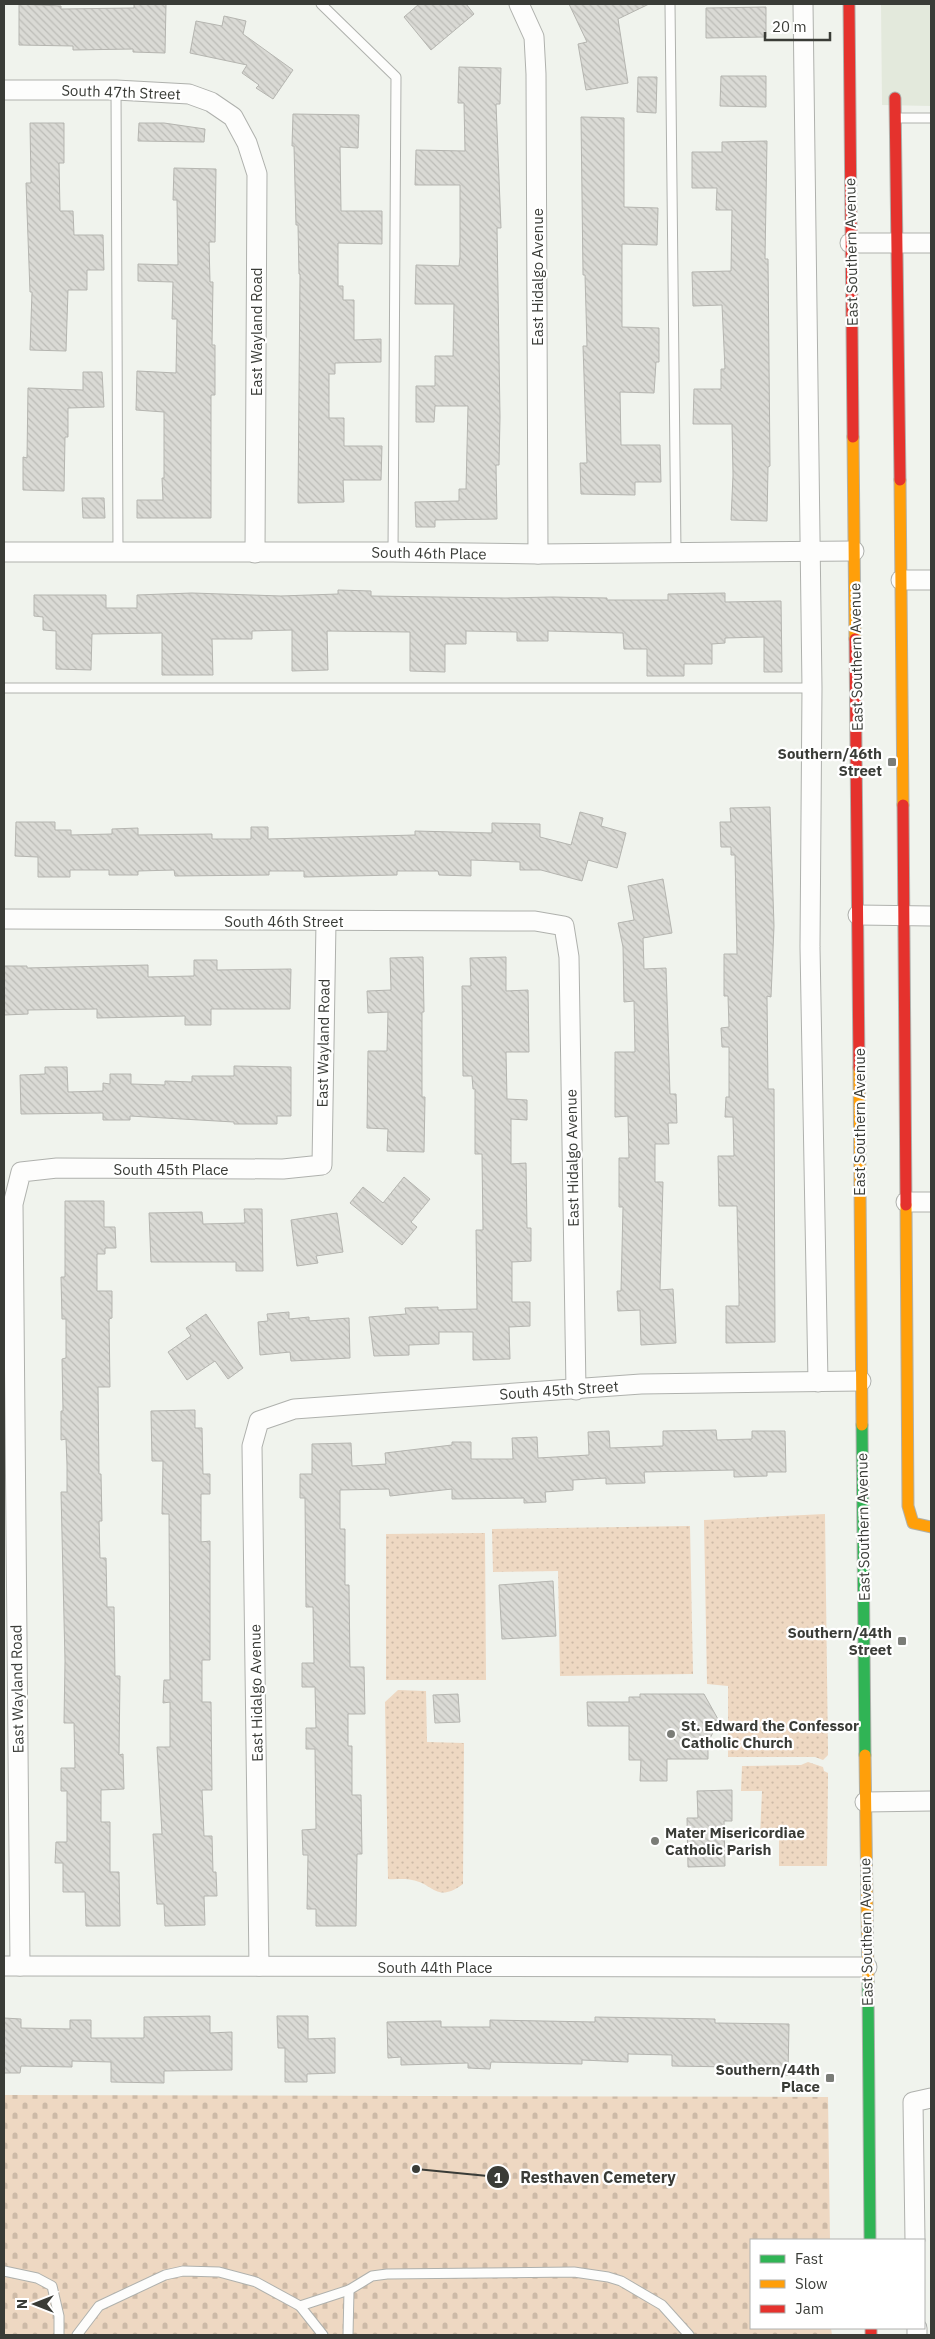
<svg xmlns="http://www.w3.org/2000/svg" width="935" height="2339" viewBox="0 0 935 2339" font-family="'IBM Plex Sans',sans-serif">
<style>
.built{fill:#e3e9dc}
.grass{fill:url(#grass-dots)}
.cemetery{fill:url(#cemetery-stones)}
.building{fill:url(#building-back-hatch);stroke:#b5b5b0}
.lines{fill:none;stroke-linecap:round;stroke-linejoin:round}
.lane-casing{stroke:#afb1ad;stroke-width:11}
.street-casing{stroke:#afb1ad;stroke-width:21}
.fast-casing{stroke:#afb1ad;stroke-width:13}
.slow-casing{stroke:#afb1ad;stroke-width:13}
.jam-casing{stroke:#afb1ad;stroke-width:13}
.lane{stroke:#fdfdfc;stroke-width:9}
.street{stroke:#fdfdfc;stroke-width:19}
.fast{stroke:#30b455;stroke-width:11}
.slow{stroke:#ff9f0a;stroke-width:11}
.jam{stroke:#e5322d;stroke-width:11}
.poi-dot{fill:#7a7c77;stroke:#fff;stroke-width:2}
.labels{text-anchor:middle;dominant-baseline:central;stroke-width:4.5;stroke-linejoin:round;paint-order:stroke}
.street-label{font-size:15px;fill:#3a3c37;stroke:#fff}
.poi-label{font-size:15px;font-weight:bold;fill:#3a3c37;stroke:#fff;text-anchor:end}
.leader{fill:none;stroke:#3a3c37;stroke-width:2}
.callout-dot{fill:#3a3c37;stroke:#fff;stroke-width:2}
.mark-label{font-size:15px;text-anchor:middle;font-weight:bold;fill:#fff}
.callout-label{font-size:16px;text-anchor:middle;font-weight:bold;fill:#3a3c37;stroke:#fff;stroke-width:4.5;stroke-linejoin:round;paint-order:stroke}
</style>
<defs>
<pattern id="grass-dots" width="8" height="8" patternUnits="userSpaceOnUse" patternTransform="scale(1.25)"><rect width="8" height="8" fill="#eed8c2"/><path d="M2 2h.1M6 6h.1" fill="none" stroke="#cdbaa7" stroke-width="1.8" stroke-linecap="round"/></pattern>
<pattern id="cemetery-stones" width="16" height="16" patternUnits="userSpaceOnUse" patternTransform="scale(1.25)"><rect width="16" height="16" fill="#eed8c2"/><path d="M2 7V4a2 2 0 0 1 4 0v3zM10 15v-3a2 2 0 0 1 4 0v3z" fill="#cdbaa7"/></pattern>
<pattern id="building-back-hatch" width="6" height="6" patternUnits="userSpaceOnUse" patternTransform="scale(1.25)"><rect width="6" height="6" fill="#dadad5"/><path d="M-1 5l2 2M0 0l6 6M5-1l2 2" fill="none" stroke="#bcbcb7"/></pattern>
</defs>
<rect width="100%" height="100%" fill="#f0f3ed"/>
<path class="built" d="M881,4h50v102l-49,-1z"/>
<g class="grass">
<path d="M825,1514l3,241 -5,5 -8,-3h-87v-71l-21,-2 -3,-164z"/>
<path d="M690,1526l3,148 -133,2 -2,-105 -65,1 -1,-43z"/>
<path d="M485,1533l1,147h-100v-146z"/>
<path d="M398,1690l28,1 1,51 37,1 -1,141c-27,20 -30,-1 -51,-4 -8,-2 -17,0 -24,-1l-3,-177z"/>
<path d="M808,1762l15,5 1,4 4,2 -1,93h-48v-30h-19l2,-45h-21l1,-25 59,-1z"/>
</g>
<path class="cemetery" d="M4,2095l824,2 2,143h-79v88h80l1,7h-828z"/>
<g class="building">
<path d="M19,4l42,2v3l73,-1v-4h32l-1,49 -32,-1v-3l-60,1v-4l-54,-1z"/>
<path d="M419,4h47l8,10 -43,36 -27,-33z"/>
<path d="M569,4h80l-31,15 10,64 -42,7 -8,-46 9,-2z"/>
<path d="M766,7v30l-60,1v-30z"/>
<path d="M224,16l22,5 -3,13 50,36 -20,29 -17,-11 3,-3 -17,-12 5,-8 -57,-12 6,-32 26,5z"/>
<path d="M459,67l42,1 -1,36h-4l5,124h-4l3,189 -1,48h-3l1,54 -62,1v7h-19l-1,-25 44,-1v-12h7l2,-83h-33l-1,16h-18v-36h19v-30h18l1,-52h-39l1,-39 43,1 1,-9v-72h-45l1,-35 49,1 -1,-48h-6z"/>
<path d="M721,76h45v31l-46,-1z"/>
<path d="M638,77h19l-1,36 -19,-1z"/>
<path d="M293,114l66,1 -1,33 -18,-1 1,64h41v33l-44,-1v43h5v14h11v40l27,-1v23l-46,1v11h-6v44h15v28h38l-1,34h-38l1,22 -46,1 2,-229h-1l-1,-49h-2l-2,-79h-2z"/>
<path d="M581,117l43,1v89l34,1 -1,37 -35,-1v83l37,1v34h-3l-2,31 -34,-1 1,53h39l1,37h-26v13l-54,-1 -1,-31h7l-4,-117h4l-2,-71h-2z"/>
<path d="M30,123h34v40h-5l1,48h13l1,24h29l1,35h-17v20h-19l-2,61 -36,-1 2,-58h-2l-4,-109h5z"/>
<path d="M139,123h25l41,6 -1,13 -66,-1z"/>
<path d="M767,141l-2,118h3l2,207 -2,1 -1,54 -36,-1 2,-45 -1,-51h-39l1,-35h27v-20h4l-3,-64 -29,1 -1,-34 39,-1 1,-61h-16l1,-22h-25v-36h30v-10z"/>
<path d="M174,168l42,1 -1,73h-6l1,40h3l-1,63h3v50h-4v123h-74v-18h26l-1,-22h2v-66l-28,-2 1,-39 39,2 1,-54h-5l1,-37 -35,-1v-17l40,1 -1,-65h-4z"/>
<path d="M83,372h19l2,35 -36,1v29h-3l-1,54 -41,-1v-33l4,1 1,-70 55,2z"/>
<path d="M82,498h22l1,20h-22z"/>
<path d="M338,590l33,1v5l134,2 47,-1 55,1v2h61v-6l57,-1v9l56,-1 1,71h-18v-35l-39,1v5l-13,1v20h-28v12h-37v-27h-23l-1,-16 -75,-2v10h-31v-9l-51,-1v13h-21v28l-35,-1v-39l-83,-1 1,39 -36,1v-41l-40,1v8h-40l1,36h-51v-42l-70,1 -1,36 -35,-1v-38l-13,-1v-13l-9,-1v-21h72v13h31v-13l55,-2 89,3 57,-2z"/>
<path d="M770,807l4,119 -3,71 -4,-1 1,93h6l1,253 -49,1v-37h13v-13l-2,-87h-18l-1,-50h16l-1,-39h-8l1,-20h3v-50h-7l-1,-19 8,-1 -1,-31h-4v-42h13l-2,-99h-4v-8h-10l-1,-25h11l-1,-14z"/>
<path d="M580,812l23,6 -2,8 25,7 -9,35 -29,-8 -6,21 -41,-11h-21v-8l-49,-2v16l-32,-1 -1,-4h-41v4l-93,2v-6h-35v4l-94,1 -1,-6 -36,1v4h-29v-5h-39v7h-32v-20l-23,-1 1,-34h39v8h16v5l41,-1v-5l26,-1v7l74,-1v5h39v-12h17v12l147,-4v-4l77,2v-10l48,1v13l31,8z"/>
<path d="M663,879l9,54 -29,5 1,31 22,-1 4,126h6l1,29h-9l1,21h-14v38h8l-3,108 13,-1 3,54 -35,2 -1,-35 -22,1 -1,-20h4l2,-84h-4v-49h10l-1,-42 -13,1v-65h20l-1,-51 -10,1 -1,-55 -5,-24 16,-3 -6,-34z"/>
<path d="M423,957l1,55h-2v85h3l-1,55 -37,-1 1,-22 -21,-1 1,-77h19l1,-39 -20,1 -1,-22 24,-1 -1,-32z"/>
<path d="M506,957v34l22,-1 1,62h-23l1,47 20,1v20l-16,-1v45l15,-1 1,65h4v33l-19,1v40h18v24l-21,1 1,32 -37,1v-28h-34v12l-30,1v10l-35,1 -5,-39 37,-3 -1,-6 33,-1v3l39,-1 -1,-79h7l-1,-76h-7v-65h-2l-1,-13h-9l-1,-90h9l-1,-28z"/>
<path d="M194,960h23v10l74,-1 -1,40h-79v16h-26v-9l-88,2v-9l-69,1v4l-24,1v-49h23v2l121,-3v12l46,-1z"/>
<path d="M234,1066l57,1v49h-14v8h-43v-2l-104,-6v4h-27v-7l-82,1 -1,-39 25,-1v-7h22l1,25 35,-1v-8l7,1v-10h21v10l34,1v-4l27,1v-6h42z"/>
<path d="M404,1177l26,22 -19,23 6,5 -15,18 -52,-42 13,-16 20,16z"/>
<path d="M65,1201h39v26h11l1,21h-11v6h-8v37h15v27l-3,1 1,68h-12l1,87h2l1,47h-3l1,37h6l1,49h7l1,69h5l-1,79 4,-1 1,35 -23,1v32h9v50h9l1,54h-34l-1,-34h-22v-29h-8l1,-21h11v-51h-6v-23h14l-1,-45h-10l1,-62 -4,-169h6v-27l-1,-26 -5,1v-29h2l-1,-52 4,-1v-39h-4l-1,-42h4z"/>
<path d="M244,1209h18l1,62h-27v-9h-85l-2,-49 53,-1 1,12 42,-1z"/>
<path d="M337,1213l6,39 -27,4 2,7 -21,3 -6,-46z"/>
<path d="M289,1312v7l20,-2v4l40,-3 1,40 -59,3 -1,-9 -30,3 -2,-33 10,-1 -1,-7z"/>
<path d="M206,1314l37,54 -15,11 -13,-18 -28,19 -19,-28 23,-16 -5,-8z"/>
<path d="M195,1410v18h7l1,46h7v20h-9v48l9,-1v119h-8v42h9l1,88h-10l2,46h8l1,36h3l1,24h-13l1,29 -40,1 -1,-22h-7l-4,-70h9l-5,-87h13v-45l-7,1 1,-23h6l-1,-166h-7l1,-53h-11l-1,-50z"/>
<path d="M716,1430l1,10 35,-1v-8h33l1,41h-19v4l-33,1v-7l-90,2 1,11 -39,1v-6l-33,2v10l-28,2 1,10 -22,1v-5l-72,1v-10l-62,7 -1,-7 -49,1v39h5v56h4l1,82h14l1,47h-17v32h4v49h9l1,59h-5l-1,72h-40v-17h-9l1,-54h-5l-1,-25 14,-1 -1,-80h-9v-21h10l-1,-41h-13v-24h12l-1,-56h-7l-1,-109h-5v-24h12v-30l39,-1 1,23 34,-2 -1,-11 67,-8v-3h19v17h42l-1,-21 25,-1 1,21 51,-3 -1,-23 21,-1 1,17 53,-2v-15z"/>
<path d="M553,1581l3,55 -54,3 -3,-54z"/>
<path d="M458,1694l2,28 -25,1 -2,-28z"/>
<path d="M640,1694h64l15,27 -11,21v17h-41v22h-27l1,-21h-12v-34h-41l-1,-24h42v-5h11z"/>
<path d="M732,1790v31h-8l1,45 -37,1 -1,-49h11l-1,-27z"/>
<path d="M210,2016v17l22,-1v38l-68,1v12l-53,-1v-20l-39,-1v6l-51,-1 -1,7h-16v-55l17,1v9l49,1v-9h21v18h53v-21z"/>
<path d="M277,2016h31v23l27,-1v35l-28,1v8h-22v-34h-7z"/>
<path d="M595,2017l120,2v4l74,1 -1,51h-55v-8l-61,-1v-11l-44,-1v8l-46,-2v4l-91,-2 -1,7 -22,-1v-5l-67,2v-8l-13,1 -1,-36 54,-1v6h49v-7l105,2z"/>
</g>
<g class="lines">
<g class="lane-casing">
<g id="lane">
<path d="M321,4l75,73 -3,475"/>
<path d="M670,4l6,549"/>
<path d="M116,90l2,463"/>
<path d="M897,118h34"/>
<path d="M4,688h808"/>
<path d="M4,2271l33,7 15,8 7,30v19"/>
<path d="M300,2306l49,-16 23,-14 15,-2 187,-2 34,5 13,4 41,24 27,30"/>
<path d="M77,2335l22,-29 66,-31 18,-4 36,1 37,10 44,24 23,29"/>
<path d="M348,2335l1,-45"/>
</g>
</g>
<g class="street-casing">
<g id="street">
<path d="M519,4l15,33 2,37 2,480"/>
<path d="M803,4l9,684 -2,259 8,435"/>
<path d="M4,90h112l73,4 22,8 22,15 14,26 10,31 -2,379"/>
<path d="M850,243h81"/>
<path d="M4,552h389l145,2 316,-3"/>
<path d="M901,580h30"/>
<path d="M858,915l73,1"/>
<path d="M4,919l531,2 29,5 5,31 7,433"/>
<path d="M906,1202h25"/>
<path d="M865,1802l66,-1"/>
<path d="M4,1966l863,1"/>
<path d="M20,1966l-7,-762 8,-32 36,-4 226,1 39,-4 4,-243"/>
<path d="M259,1966l-7,-520 7,-25 35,-12 347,-25 220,-3"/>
<path d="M915,2240l-2,-138 18,-4"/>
<path d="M917,2328v7"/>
</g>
</g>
<g class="fast-casing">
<g id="fast">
<path d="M862,1425l3,330"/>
<path d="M868,1981l2,259"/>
</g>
</g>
<g class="slow-casing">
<g id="slow">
<path d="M853,437l2,202"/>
<path d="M900,480l3,325"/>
<path d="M859,1068l3,357"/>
<path d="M906,1205l2,301 5,17 18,4"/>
<path d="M865,1755l3,226"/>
</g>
</g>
<g class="jam-casing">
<g id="jam">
<path d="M849,4l4,433"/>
<path d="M895,98l5,382"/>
<path d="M855,639l4,429"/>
<path d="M903,805l3,400"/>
<path d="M871,2328v7"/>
</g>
</g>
<use href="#lane" class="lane"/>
<use href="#street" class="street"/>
<use href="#fast" class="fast"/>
<use href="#slow" class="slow"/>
<use href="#jam" class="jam"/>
</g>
<g class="poi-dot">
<rect x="887" y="757" width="10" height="10" rx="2.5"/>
<rect x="897" y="1636" width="10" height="10" rx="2.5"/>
<circle cx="671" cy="1734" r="5"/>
<circle cx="655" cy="1841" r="5"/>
<rect x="825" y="2073" width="10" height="10" rx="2.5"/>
</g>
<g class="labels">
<g class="street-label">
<text transform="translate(121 92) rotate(2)">South 47th Street</text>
<text transform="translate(851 252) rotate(-91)">East Southern Avenue</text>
<text transform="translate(537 277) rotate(-90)">East Hidalgo Avenue</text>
<text transform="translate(256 332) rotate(-90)">East Wayland Road</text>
<text transform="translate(429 553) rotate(1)">South 46th Place</text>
<text transform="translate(856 657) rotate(-91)">East Southern Avenue</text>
<text x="284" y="921">South 46th Street</text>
<text transform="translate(323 1043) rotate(-89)">East Wayland Road</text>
<text transform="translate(859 1122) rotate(-90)">East Southern Avenue</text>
<text transform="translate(572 1158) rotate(-91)">East Hidalgo Avenue</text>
<text x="171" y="1169">South 45th Place</text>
<text transform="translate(559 1390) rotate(-4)">South 45th Street</text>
<text transform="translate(863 1527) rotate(-91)">East Southern Avenue</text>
<text transform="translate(17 1689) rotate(-91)">East Wayland Road</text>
<text transform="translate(256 1693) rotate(-91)">East Hidalgo Avenue</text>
<text transform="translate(866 1932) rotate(-91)">East Southern Avenue</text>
<text x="435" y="1967">South 44th Place</text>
</g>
<g class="poi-label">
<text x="882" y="753">Southern/46th<tspan x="882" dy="17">Street</tspan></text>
<text x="892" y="1632">Southern/44th<tspan x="892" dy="17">Street</tspan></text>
<text x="681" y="1725" text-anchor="start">St. Edward the Confessor<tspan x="681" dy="17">Catholic Church</tspan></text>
<text x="665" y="1832" text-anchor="start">Mater Misericordiae<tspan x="665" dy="17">Catholic Parish</tspan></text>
<text x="820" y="2069">Southern/44th<tspan x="820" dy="17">Place</tspan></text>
</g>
</g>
<path class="leader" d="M416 2169L498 2177"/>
<g class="callout-dot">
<circle cx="416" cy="2169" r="5"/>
<circle cx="498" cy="2177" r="12"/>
</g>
<g class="mark-label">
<text x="498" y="2183">1</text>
</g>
<g class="callout-label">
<text x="598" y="2183">Resthaven Cemetery</text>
</g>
<rect width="935" height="2339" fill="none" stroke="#3a3c37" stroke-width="10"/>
<rect x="750" y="2239" width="175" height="90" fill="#ffffff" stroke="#b0b1af"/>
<rect x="760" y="2255" width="25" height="8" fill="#30b455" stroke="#b0b1af"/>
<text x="795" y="2264" font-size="15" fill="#3a3c37">Fast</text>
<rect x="760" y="2280" width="25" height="8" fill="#ff9f0a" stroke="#b0b1af"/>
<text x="795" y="2289" font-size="15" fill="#3a3c37">Slow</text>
<rect x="760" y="2305" width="25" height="8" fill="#e5322d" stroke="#b0b1af"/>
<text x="795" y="2314" font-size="15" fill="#3a3c37">Jam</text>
<g transform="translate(35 2304) rotate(270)" stroke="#ffffff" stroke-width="4" paint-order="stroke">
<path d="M0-4L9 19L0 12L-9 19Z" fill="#3a3c37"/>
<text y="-8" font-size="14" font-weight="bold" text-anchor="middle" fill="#3a3c37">N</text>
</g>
<path d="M765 32v8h65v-8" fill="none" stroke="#3a3c37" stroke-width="2.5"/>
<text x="772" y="32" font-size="15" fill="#3a3c37" stroke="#ffffff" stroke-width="4" paint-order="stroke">20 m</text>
</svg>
